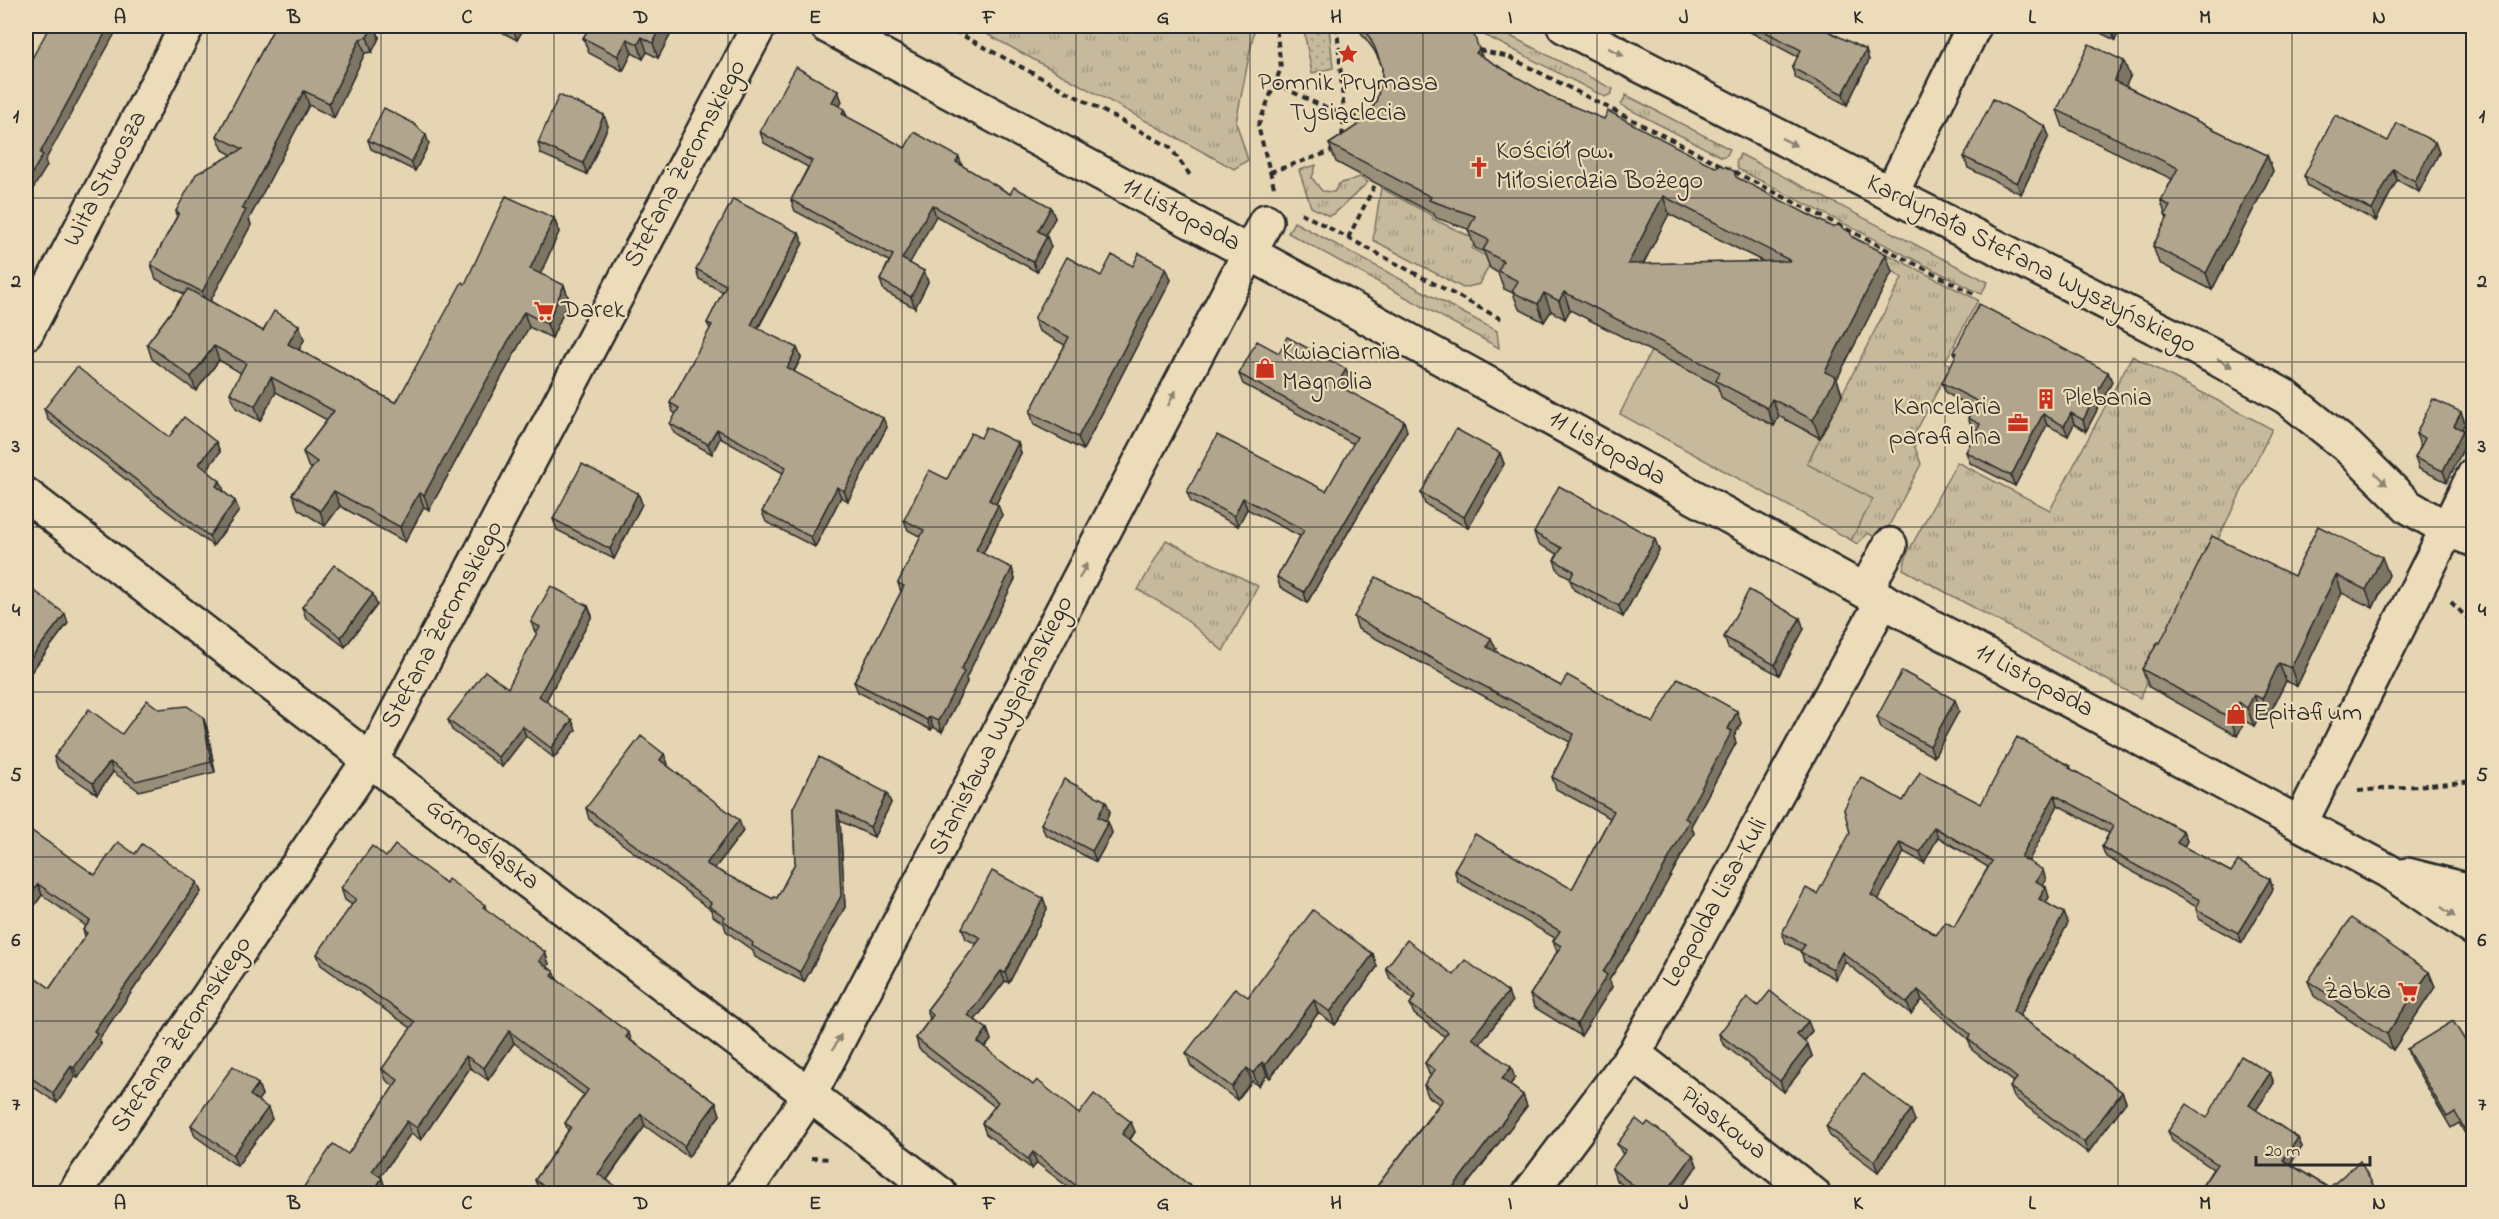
<svg xmlns="http://www.w3.org/2000/svg" width="2499" height="1219" viewBox="0 0 2499 1219" font-family="'Indie Flower',sans-serif">
<style>
.grass{fill:url(#grass-tufts);stroke:#797264;stroke-width:1.5}
.garden{fill:url(#garden-dots);stroke:#797264;stroke-width:1.5}
.pitch{fill:#c7b99c;stroke:#797264;stroke-width:1.5}
.lines{fill:none;stroke-linecap:round;stroke-linejoin:round}
.minor-casing{stroke:#2b2b2b;stroke-width:38}
.path{stroke:#2b2b2b;stroke-width:4;stroke-dasharray:6 4.5;stroke-linecap:butt}
.minor{stroke:#eddcb9;stroke-width:33}
.wall{fill:#988e79;stroke:#2b2b2b;stroke-width:1.5;fill-rule:evenodd}
.shaded-wall{fill:#7c7463;stroke:#2b2b2b;stroke-width:1.5}
.building{fill:#b1a58d;stroke:#2b2b2b;stroke-width:1.5;fill-rule:evenodd}
.oneway{fill:#8c8472}
.grid{fill:none;stroke:#2b2b2b;stroke-width:1.5;stroke-opacity:0.55}
.labels{text-anchor:middle;dominant-baseline:central;stroke-width:4.5;stroke-linejoin:round;paint-order:stroke}
.poi-label{font-size:26px;fill:#2b2b2b;stroke:#eddcb9;text-anchor:start}
.street-label{font-size:26px;fill:#2b2b2b;stroke:#eddcb9}
.neatline{fill:none;stroke:#2b2b2b;stroke-width:2}
.grid-label{font-size:20px;text-anchor:middle;font-weight:bold;fill:#2b2b2b}
</style>
<defs>
<pattern id="grass-tufts" width="24" height="20" patternUnits="userSpaceOnUse" patternTransform="scale(1.5)"><rect width="24" height="20" fill="#c7b99c"/><path d="M3 7l-1-3M5 7V3M7 7l1-3M15 17l-1-3M17 17v-4M19 17l1-3" fill="none" stroke="#a2977f"/></pattern>
<pattern id="garden-dots" width="8" height="8" patternUnits="userSpaceOnUse" patternTransform="scale(1.5)"><rect width="8" height="8" fill="#c7b99c"/><path d="M2 2h.1M6 6h.1" fill="none" stroke="#a2977f" stroke-width="1.8" stroke-linecap="round"/></pattern>
</defs>
<rect width="100%" height="100%" fill="#e5d5b3"/>
<filter id="ink" filterUnits="userSpaceOnUse"><feTurbulence type="fractalNoise" baseFrequency=".0167" numOctaves="2"/><feDisplacementMap in="SourceGraphic" scale="12" xChannelSelector="R" yChannelSelector="G"/><feConvolveMatrix kernelMatrix="1 2 1 2 8 2 1 2 1" color-interpolation-filters="sRGB"/></filter>
<g filter="url(#ink)">
<g class="grass">
<path d="M972,26h283l-19,96 12,38 -14,9z"/>
<path d="M1467,26h24l122,63 -2,5 -6,3z"/>
<path d="M1626,95l104,54 -3,6 -5,2 -101,-52z"/>
<path d="M1740,154l248,128 -7,12 -243,-125 -2,-6z"/>
<path d="M1316,165l-4,13 10,13 12,1 5,-8 21,-7 8,5 -34,32 -5,2 -18,-9 -12,-37z"/>
<path d="M1381,188l52,28v3l43,20 -4,10 20,10 -12,25 -17,4 -90,-48z"/>
<path d="M1294,222l203,109 2,17 -211,-115z"/>
<path d="M1847,234l131,66 -33,62 6,3 -39,74 9,25 -40,77 -13,-8 -11,11 -6,-4 21,-40 -66,-36 96,-186z"/>
<path d="M2132,356l140,73 -132,269 -237,-129 4,-15 50,-92 93,48z"/>
<path d="M1166,540l92,46 -35,65 -46,-39 -39,-22z"/>
</g>
<path class="garden" d="M1303,26h26l4,42 -21,5z"/>
<path class="pitch" d="M1651,351l76,39 -4,9 50,26 6,-9 41,22 -13,26 66,35 -22,41 -231,-126z"/>
<g class="lines">
<g class="minor-casing">
<g id="minor">
<path d="M827,26l421,226 617,339 523,280 86,58"/>
<path d="M1564,26l327,168 323,163 72,40 61,49 62,61 38,22 27,11"/>
<path d="M1891,194l83,-168"/>
<path d="M26,333l161,-307"/>
<path d="M26,495l470,362 444,337"/>
<path d="M1865,591l25,-46"/>
<path d="M2300,824l174,-349"/>
<path d="M2407,875l67,17"/>
<path d="M1634,1054l179,140"/>
<path d="M74,1194l306,-450 379,-718"/>
<path d="M743,1194l67,-100 456,-873"/>
<path d="M1529,1194l105,-140 249,-454"/>
</g>
</g>
<g class="path">
<path d="M945,26l225,121 22,31"/>
<path d="M1337,26l7,88 -2,24"/>
<path d="M1479,50l30,7 467,238"/>
<path d="M1274,83l54,26 37,11"/>
<path d="M1270,172l60,-20 3,-4"/>
<path d="M1274,187l-16,-61 23,-58 -5,-42"/>
<path d="M1301,213l200,106"/>
<path d="M1348,238l28,-55"/>
<path d="M2451,602l23,23"/>
<path d="M2358,791l116,-10"/>
<path d="M811,1158l19,1"/>
</g>
<use href="#minor" class="minor"/>
</g>
<g class="wall">
<path d="M275,26l102,4 2,8 -7,14 -7,1 -31,65 -25,-13 -60,114 2,6 -41,76 53,30 41,9 -5,10 97,53 69,-119 89,-66 5,14 -19,42 24,11 5,15 -17,38 -23,-11 -100,183 -5,-3 -19,35 -65,-36 -15,20 -27,-17 -6,-15 20,-25 -4,-3 -5,-14 24,-32 -51,-28 -16,29 -24,-13 -6,-15 11,-20 -22,-13 -23,31 -44,-32 -5,-15 37,-50 -28,-15 -5,-14 26,-49 -1,-5 56,-56 -9,-5 -6,-14z"/>
<path d="M490,26h35l-8,14z"/>
<path d="M588,26h87l-17,32 -11,-6 -4,7 -11,-6 -9,18 -34,-18 -6,-15 7,-11z"/>
<path d="M1356,26h56l70,31 71,41 162,69 137,70 40,35 -55,107 5,16 -22,43 -41,-22 -5,10 -52,-27 -5,-14 -147,-75 -5,9 -14,-8 -7,11 -25,-13 -6,-16 -9,-4 -6,-16 -8,-5 -6,-16 -9,-4 -7,-19 -32,-11 -2,-4 -98,-52 -7,-18 29,-19 12,-13 6,-10 6,-22v-13l-1,-3 -7,-14zM1669,214l95,48 -121,2z"/>
<path d="M1748,26h70l51,34 -22,45 -51,-27 -4,-10 6,-11 -48,-25z"/>
<path d="M2086,26h36l-7,14z"/>
<path d="M2130,77l-5,9 142,69 6,16 -61,119 -53,-27 -6,-17 14,-26 -6,-19 11,-22 -109,-52 -6,-17z"/>
<path d="M838,91l4,11 -3,4 5,3 3,8 58,31 57,18 48,28 45,24 -10,17 6,12 -14,25 -101,-56 -27,47 15,8 4,11 -13,26 -31,-17 -4,-11 9,-19 -94,-50 -4,-11 17,-33 -44,-24 -4,-11z"/>
<path d="M608,126l-21,48 -46,-20 -3,-11z"/>
<path d="M2045,126l4,10 -28,58 -53,-26 -4,-11z"/>
<path d="M368,140l61,4 -14,27 -44,-22z"/>
<path d="M2388,141l47,1 4,11 -20,39 -22,-12 -21,41 -68,-35 -4,-10z"/>
<path d="M803,243l-45,86 39,19 4,10 -7,14 93,55 -39,74 -7,-4 -26,50 -49,-25 -4,-10 21,-39 -63,-35 -8,16 -38,-21 -4,-9 6,-10 -3,-2 -3,-9 40,-74 -3,-6 16,-31 -24,-13 -3,-10z"/>
<path d="M1133,266l33,2 5,12 -88,170 -49,-25 -4,-13 35,-67 -26,-14 -5,-12 67,-43z"/>
<path d="M1954,352l154,20 4,10 -26,49 -12,-7 -6,12 -21,-11 -32,61 -45,-23 -4,-11 11,-21 -5,-3 -4,-10 5,-10 -27,-15 -4,-10 14,-27z"/>
<path d="M1279,353l67,16 4,10 -6,10 63,42 -100,172 -27,-16 -3,-10 23,-41 -53,-27 -9,17 -47,-24 -4,-10 139,-1 28,-47 -111,-60 -4,-10z"/>
<path d="M44,409l125,28 47,5 4,10 -14,18 14,11 4,11 11,9 4,10 -26,35 -165,-126z"/>
<path d="M2461,412l4,11 -3,6 5,12 -20,41 -28,-13 -4,-11 6,-12 -1,-1 -4,-11z"/>
<path d="M981,438l37,5 3,10 -25,51 6,11 -19,39 32,25 -49,99 1,4 -25,50 -9,-5 -2,3 -73,-38 -4,-10 47,-90 -3,-9 23,-46 -13,-7 -4,-10 43,-41z"/>
<path d="M1500,453l4,11 -36,64 -43,-24 -4,-11z"/>
<path d="M638,493l4,11 -28,55 -57,-29 -4,-11z"/>
<path d="M2318,526l71,49 -16,33 -31,-15 -45,93 -11,-5 -18,36 -7,-4 -7,13 -9,-5 -8,15 -88,-49 -7,-18 18,-26 134,-67z"/>
<path d="M1534,533l125,17 -36,67 -49,-27 -4,-10 1,-2 -13,-7 -4,-11 4,-6 -20,-10z"/>
<path d="M26,597l39,17 3,9 -37,49 -5,-5z"/>
<path d="M377,605l-32,42 -39,-29 -4,-11z"/>
<path d="M588,606l4,10 -46,85 30,29 -22,28 -28,-22 -24,31 -50,-37 -4,-10 60,-32 29,-55 -2,-1 -4,-10z"/>
<path d="M1354,617l142,32 -1,2 66,35 92,37h88l-7,14 2,6 -45,83 3,7 -60,109 -25,38 3,7 -31,49 -47,-29 -4,-12 27,-43 -4,-11 2,-3 -97,-56 -4,-12 118,19 38,-71 -54,-29 -4,-12 18,-35 -212,-113z"/>
<path d="M1804,629l-25,46 -51,-27 -4,-11z"/>
<path d="M159,709l44,8 4,11 8,44 -76,19 -26,-19 -16,22 -39,-26 -4,-11 68,-23z"/>
<path d="M1959,711l-25,46 -53,-29 -4,-11z"/>
<path d="M664,754l4,10 -1,1 76,66 -29,38 59,30 4,-1 18,-35 -2,-55 98,-5 -17,34 -34,-16 5,86 -41,75 -49,-25 -2,-6 -27,-20 -2,-7 -11,-8 -2,-6 -122,-91 -3,-11z"/>
<path d="M2070,766l2,4 111,61 4,10 -3,6 47,25 42,17 -31,54 -43,-24 -3,-10 1,-2 -91,-50 -4,-10 7,-14 -51,-28 -30,56 18,19 -3,5 6,12 -3,6 18,10 4,10 -48,93 102,76 4,10 -38,51 -74,-56 -4,-10 4,-5 -42,-32 -4,-11 -46,-39 -11,14 -66,-52 -9,17 -32,-17 -3,-11 -15,-8 -4,-10 121,-132 78,3zM1938,837l50,30 -34,60 -18,8 -58,-35 26,-48 20,11z"/>
<path d="M1110,812l-4,9 2,1 4,11 -16,29 -51,-28 -4,-10z"/>
<path d="M26,827l69,48 40,-21 66,38 -102,147 2,5 -23,34 -3,-1 -18,26 -31,-21v-111l24,17 35,-52 -2,-6 3,-4 -44,-31 -16,23z"/>
<path d="M386,857l60,26 39,22 1,5 59,42 4,12 -2,2 7,6 3,8 75,61 84,62 4,12 -32,42 -43,-31 -38,54 20,14h-85l-3,-3 -4,-11 33,-49 -3,-8 19,-28 -70,-52 -26,37 -18,-12 -49,72 -10,-7 -31,44 6,13 -38,-36 46,-68 -8,-6 -4,-11 29,-41 -90,-63 -4,-11 35,-49 -7,-5 -4,-12z"/>
<path d="M1043,898l4,11 -38,74 -4,-2 -30,39 12,9 4,11 -6,8 48,37 46,29 56,18 -5,8 71,54h-124l-40,-31 -5,6 -46,-35 -4,-11 13,-16 -76,-58 -3,-11 14,-19 -3,-9 50,-66 -11,-5 -4,-11z"/>
<path d="M1373,954l4,13 -42,58 -17,-12 -48,65 -3,-3 -9,11 -6,-5 -15,19 -46,-34 -5,-13 62,-56z"/>
<path d="M1386,968l68,7 58,27 -32,42 35,34 -5,7 13,10 4,11 -67,88h-89l68,-90 -11,-8 -4,-11 7,-10 -2,-1 -4,-11 20,-26 -31,-23 -4,-10 3,-5 -23,-20z"/>
<path d="M2429,972l6,15 -42,63 -79,-54 -6,-15z"/>
<path d="M1758,1006l54,25 -8,11 4,3 4,11 -28,36 -61,-48 -4,-10z"/>
<path d="M2407,1049l67,6v95l-15,-27 -8,5 -40,-68z"/>
<path d="M2270,1073l4,10 -18,27 42,28 4,9 -12,17 39,24 -132,6 16,-25 -41,-28 -4,-10 39,-13z"/>
<path d="M258,1084l4,11 -5,6 15,18 -35,47 -42,-30 -4,-11z"/>
<path d="M1915,1121l-37,51 -48,-36 -4,-10z"/>
<path d="M1645,1126l48,29 4,11 -20,28h-42l-19,-14 -4,-11 11,-14 -6,-11z"/>
</g>
<g class="shaded-wall">
<path d="M109,26h10l-74,135 2,5 -21,34v-17l14,-30z"/>
<path d="M373,26h6l-2,4 2,8 -7,14 -5,-15z"/>
<path d="M512,26h13l-8,14z"/>
<path d="M662,26h13l-17,32 -5,-15z"/>
<path d="M2113,26h9l-7,14 -4,-10z"/>
<path d="M642,37l5,15 -4,7 -5,-15z"/>
<path d="M360,39l5,14 -31,65 -5,-15z"/>
<path d="M627,39l5,14 -9,18 -5,-15z"/>
<path d="M1479,49l7,17 -10,-13z"/>
<path d="M1866,50l3,10 -22,45 -4,-11z"/>
<path d="M2124,61l6,16 -10,21 -6,-17z"/>
<path d="M304,91l5,14 -60,114 2,6 -44,82 -5,-15 40,-83z"/>
<path d="M838,91l4,11 -6,11 -4,-11z"/>
<path d="M844,109l4,11 -6,-6z"/>
<path d="M604,115l4,11 -21,48 -4,-11z"/>
<path d="M2045,126l4,10 -28,58 -4,-11z"/>
<path d="M426,135l3,9 -14,27 -4,-9z"/>
<path d="M2435,142l4,11 -20,39 -4,-11z"/>
<path d="M2267,155l6,16 -61,119 -6,-17z"/>
<path d="M959,157l4,11 -7,-6z"/>
<path d="M2393,169l4,11 -21,41 -4,-11z"/>
<path d="M1663,196l6,18 -35,68 -6,-18z"/>
<path d="M932,205l4,11 -30,54 -4,-11z"/>
<path d="M1051,207l4,11 -13,23 -4,-10z"/>
<path d="M554,218l5,14 -23,52 -6,-15z"/>
<path d="M799,233l4,10 -49,92 -3,-10z"/>
<path d="M1047,236l4,11 -14,25 -4,-10z"/>
<path d="M1886,254l6,18 -55,107 5,16 -22,43 -7,-18 12,-48z"/>
<path d="M1166,268l5,12 -88,170 -5,-13z"/>
<path d="M924,271l4,11 -13,26 -4,-11z"/>
<path d="M564,285l5,15 -17,38 -5,-14z"/>
<path d="M1564,292l6,18 -5,9 -6,-18z"/>
<path d="M1544,293l7,18 -7,11 -6,-18z"/>
<path d="M524,312l5,15 -100,183 -5,-15z"/>
<path d="M299,325l5,15 -10,19 -6,-15z"/>
<path d="M214,346l5,14 -23,31 -5,-14z"/>
<path d="M797,348l4,10 -11,20 -3,-10z"/>
<path d="M1346,369l4,10 -10,16 -3,-10z"/>
<path d="M2108,372l4,10 -26,49 -3,-11z"/>
<path d="M271,377l5,15 -16,29 -5,-15z"/>
<path d="M1772,399l7,17 -5,10 -7,-18z"/>
<path d="M2461,412l4,11 -7,14 -4,-11z"/>
<path d="M2071,413l3,11 -6,12 -4,-10z"/>
<path d="M2043,414l4,11 -32,61 -4,-10z"/>
<path d="M883,418l4,9 -39,74 -4,-10z"/>
<path d="M1404,421l3,10 -100,172 -3,-11z"/>
<path d="M717,429l3,9 -8,16 -4,-10z"/>
<path d="M2463,430l4,11 -20,41 -4,-11z"/>
<path d="M216,442l4,10 -17,23 -4,-11z"/>
<path d="M1018,443l3,10 -28,57 -4,-10z"/>
<path d="M1500,453l4,11 -36,64 -4,-11z"/>
<path d="M220,481l4,10 -4,6 -4,-11z"/>
<path d="M837,487l4,10 -26,50 -4,-10z"/>
<path d="M334,491l6,15 -15,20 -5,-15z"/>
<path d="M419,493l5,14 -19,35 -5,-15z"/>
<path d="M638,493l4,11 -28,55 -4,-10z"/>
<path d="M1243,498l4,11 -9,17 -4,-10z"/>
<path d="M235,501l4,10 -26,35 -4,-10z"/>
<path d="M998,505l4,10 -23,46 -3,-11z"/>
<path d="M1655,539l4,11 -36,67 -4,-11z"/>
<path d="M2382,557l7,18 -16,33 -7,-18z"/>
<path d="M1012,568l3,11 -49,99 1,4 -25,50 -4,-11 23,-51z"/>
<path d="M2336,575l6,18 -45,93 -6,-18z"/>
<path d="M373,594l4,11 -32,42 -4,-10z"/>
<path d="M588,606l4,10 -49,90 -4,-10z"/>
<path d="M65,614l3,9 -37,49 -3,-10z"/>
<path d="M1800,618l4,11 -25,46 -4,-10z"/>
<path d="M1491,638l5,11 -5,9 -4,-11z"/>
<path d="M2279,663l7,18 -18,36 -6,-18z"/>
<path d="M2254,695l7,18 -7,13 -7,-18z"/>
<path d="M1955,700l4,11 -25,46 -4,-11z"/>
<path d="M2239,702l6,19 -8,15 -7,-18z"/>
<path d="M1737,711l4,12 -7,14 2,6 -45,83 3,7 -60,109 -25,38 3,7 -31,49 -4,-12 26,-52 82,-154 43,-89z"/>
<path d="M203,717l4,11 8,44 -4,-10z"/>
<path d="M929,717l4,10 -2,3 -4,-10z"/>
<path d="M572,720l4,10 -22,28 -3,-10z"/>
<path d="M522,726l4,10 -24,31 -4,-10z"/>
<path d="M664,754l4,10 -5,6 -3,-10z"/>
<path d="M110,762l3,10 -16,22 -4,-11z"/>
<path d="M887,793l4,10 -17,34 -4,-10z"/>
<path d="M2055,795l3,10 -33,63 -4,-11z"/>
<path d="M1106,801l4,11 -8,16 -4,-11z"/>
<path d="M837,810l3,11 5,86 -41,75 -4,-10z"/>
<path d="M739,820l4,11 -33,44 -4,-11z"/>
<path d="M1108,822l4,11 -16,29 -4,-11z"/>
<path d="M1934,827l4,10 -14,26 -4,-11z"/>
<path d="M2183,831l4,10 -7,13 -3,-11z"/>
<path d="M1900,842l4,10 -29,54 -4,-11z"/>
<path d="M2043,870l3,10 -6,11 -4,-10z"/>
<path d="M2270,879l3,10 -31,54 -4,-10z"/>
<path d="M197,882l4,10 -102,147 2,5 -23,34 -4,-10 20,-37z"/>
<path d="M38,884l4,11 -16,23v-16z"/>
<path d="M2046,887l3,10 -7,13 -3,-11z"/>
<path d="M1043,898l4,11 -38,74 -4,-10z"/>
<path d="M2064,913l4,10 -51,98 -4,-10z"/>
<path d="M545,952l4,12 -6,8 -4,-11z"/>
<path d="M1842,952l3,10 -9,17 -3,-10z"/>
<path d="M1373,954l4,13 -42,58 -5,-13z"/>
<path d="M1001,971l4,10 -34,44 -3,-10z"/>
<path d="M554,972l5,11 -7,-7z"/>
<path d="M2429,972l6,15 -42,63 -6,-16z"/>
<path d="M1918,990l4,10 -11,14 -4,-11z"/>
<path d="M1508,992l4,10 -36,47 -4,-11z"/>
<path d="M1314,1000l4,13 -48,65 -5,-13z"/>
<path d="M1808,1021l4,10 -11,15 -4,-11z"/>
<path d="M987,1029l4,11 -10,12 -3,-10z"/>
<path d="M509,1031l5,12 -26,37 -4,-12z"/>
<path d="M629,1033l4,11 -7,-7z"/>
<path d="M1808,1045l4,11 -28,36 -4,-11z"/>
<path d="M466,1056l4,12 -49,72 -4,-12z"/>
<path d="M1262,1062l5,13 -9,11 -5,-13z"/>
<path d="M71,1066l4,11 -18,26 -4,-10z"/>
<path d="M1511,1067l4,11 -9,12 -4,-11z"/>
<path d="M1247,1068l5,13 -15,19 -5,-13z"/>
<path d="M2270,1073l4,10 -21,32 -4,-10z"/>
<path d="M258,1084l4,11 -8,11 -4,-11z"/>
<path d="M2122,1092l4,10 -38,51 -4,-11z"/>
<path d="M1523,1095l4,11 -67,88h-12z"/>
<path d="M716,1103l4,12 -32,42 -4,-11z"/>
<path d="M268,1108l4,11 -35,47 -4,-11z"/>
<path d="M1911,1110l4,11 -37,51 -4,-11z"/>
<path d="M641,1114l4,12 -42,59 -5,-11z"/>
<path d="M407,1121l4,12 -35,50 -4,-12z"/>
<path d="M1131,1122l4,10 -9,12 -4,-10z"/>
<path d="M2298,1138l4,9 -15,22 -4,-9z"/>
<path d="M1033,1152l4,11 -5,6 -4,-10z"/>
<path d="M1693,1155l4,11 -20,28h-12z"/>
<path d="M382,1178l4,12 -2,4h-12z"/>
</g>
<g class="building">
<path d="M50,26h59l-69,127 3,2 -17,28v-114z"/>
<path d="M275,26h98l-6,11 -7,2 -31,64 -25,-12 -62,118 4,1 -44,82 -51,-27 28,-52 -3,-2 20,-37 47,-25 -26,-13z"/>
<path d="M590,26h72l-9,17 -11,-6 -4,7 -11,-5 -9,17 -35,-18z"/>
<path d="M1362,26h50l3,1v-1h56l8,23 -3,4 77,45 51,21 4,-8 107,56 6,-2 13,6 2,6 96,50 6,-2 12,7 2,5 34,17 -61,118 11,5 -23,43 -41,-21 -5,9 -51,-27 4,-9 -156,-80 -5,9 -15,-8 -6,11 -26,-12 6,-11 -20,-10 5,-10 -20,-11 6,-10 -21,-10 7,-14 -46,-16 2,-3 -102,-53 29,-19 12,-13 6,-10 6,-22v-13l-7,-19 -8,-16zM1663,196l128,65 -163,3z"/>
<path d="M1754,26h64l48,24 -23,44 -51,-26 9,-18z"/>
<path d="M2103,26h10l-2,4z"/>
<path d="M2089,44l35,17 -10,20 153,74 -61,118 -53,-27 15,-29 -3,-2 5,-9 -9,-5 17,-33 -121,-58z"/>
<path d="M796,67l42,24 -6,11 12,7 -2,5 63,34 9,-16 45,25 -3,5 54,32 4,-7 37,20 -13,24 9,5 -14,26 -101,-57 -30,54 22,12 -13,26 -31,-17 13,-25 -102,-55 21,-39 -52,-29z"/>
<path d="M559,95l45,20 -21,48 -45,-20z"/>
<path d="M1993,99l52,27 -28,57 -53,-26z"/>
<path d="M384,108l29,15 13,12 -15,27 -43,-22z"/>
<path d="M2335,115l53,26 9,-18 38,19 -20,39 -22,-12 -21,41 -68,-34z"/>
<path d="M506,196l48,22 -24,51 34,16 -17,39 -23,-12 -100,183 -5,-2 -19,34 -66,-36 -14,20 -28,-17 25,-32 -14,-10 31,-41 -63,-34 -16,29 -25,-13 16,-30 -32,-17 -23,31 -44,-33 41,-55 75,42 11,-20 25,14 -11,19 108,59 66,-121 3,2z"/>
<path d="M733,199l66,34 -48,92 46,23 -10,20 96,50 -39,73 -7,-4 -26,50 -49,-25 24,-45 -69,-38 -9,15 -38,-20 9,-16 -9,-5 42,-78 -5,-2 19,-38 -30,-16z"/>
<path d="M1139,253l27,15 -88,169 -48,-25 39,-75 -35,-18 33,-62 34,19 11,-21 21,11z"/>
<path d="M1979,304l129,68 -25,48 -12,-7 -7,13 -21,-12 -32,62 -45,-24 14,-28 -12,-6 9,-17 -35,-18 15,-30 -3,-1z"/>
<path d="M1287,337l59,32 -9,16 67,36 -100,171 -27,-15 27,-47 -61,-32 -9,18 -47,-24 30,-57 109,56 31,-54 -118,-63 18,-33 22,12z"/>
<path d="M77,367l92,70 15,-20 32,25 -17,22 21,17 -4,5 19,15 -26,35 -165,-127z"/>
<path d="M2433,399l28,13 -7,14 9,4 -20,41 -28,-13 10,-20 -9,-4z"/>
<path d="M986,427l32,16 -29,57 9,5 -22,45 36,18 -51,102 3,2 -26,49 -9,-4 -2,3 -73,-38 50,-96 -6,-3 26,-53 -20,-10 25,-50 18,9 24,-46 10,5z"/>
<path d="M1456,429l44,24 -36,64 -43,-24z"/>
<path d="M582,464l56,29 -28,56 -57,-30z"/>
<path d="M1559,486l96,53 -36,67 -49,-26 4,-9 -20,-11 8,-12 -28,-15z"/>
<path d="M2318,526l64,31 -16,33 -30,-15 -45,93 -12,-5 -17,36 -8,-4 -7,13 -8,-6 -9,16 -88,-49 16,-27 2,1 52,-107 82,40z"/>
<path d="M334,565l39,29 -32,43 -39,-30z"/>
<path d="M1376,577l115,61 -4,9 74,39 6,-11 86,48 25,-45 59,33 -9,18 4,2 -47,87 4,3 -59,109 -27,42 4,3 -30,49 -47,-29 31,-49 -8,-5 7,-10 -106,-61 21,-36 97,55 42,-78 -62,-34 22,-43 -220,-117z"/>
<path d="M551,586l37,20 -49,90 33,24 -21,28 -29,-22 -24,31 -50,-37 37,-49 23,17 32,-61 -9,-5z"/>
<path d="M32,589l33,25 -37,48 -2,-2v-63z"/>
<path d="M1749,590l51,28 -25,47 -51,-28z"/>
<path d="M1902,671l53,29 -25,46 -53,-29z"/>
<path d="M147,700l12,9 28,-3 16,11 8,45 -75,19 -26,-19 -17,21 -39,-26 35,-48 33,25z"/>
<path d="M641,736l23,18 -4,6 79,60 -33,44 67,35 1,-2 3,1 18,-35 -2,-55 26,-51 68,36 -17,34 -33,-17 4,86 -41,76 -48,-26 1,-3 -30,-23 2,-3 -16,-11 2,-3 -125,-95z"/>
<path d="M2017,737l53,29 -1,2 114,63 -6,12 54,29 7,-11 32,18 -32,54 -42,-24 4,-9 -98,-53 11,-21 -58,-31 -34,62 22,13 -7,11 10,6 -7,12 25,14 -51,98 109,81 -38,50 -74,-55 7,-9 -49,-39 3,-4 -53,-45 -11,13 -65,-51 -9,17 -33,-17 5,-7 -23,-12 24,-45 11,6 33,-61 -6,-24 17,-32 42,24 17,-29 61,32zM1934,827l58,34 -38,66 -8,-5 -10,13 -65,-40 29,-53 20,10z"/>
<path d="M1064,779l42,22 -8,16 10,5 -16,29 -51,-27z"/>
<path d="M26,827l69,48 23,-33 17,12 7,-10 55,38 -103,149 3,3 -23,34 -3,-2 -18,27 -27,-19v-51l1,-2h-1v-50l24,17 37,-55 -4,-3 7,-9 -52,-37 -12,18z"/>
<path d="M395,845l51,38 2,-4 37,26 -2,2 62,45 -6,9 15,11 -2,4 77,57 -3,4 90,66 -32,43 -43,-32 -43,60 29,20h-72l-20,-14 36,-53 -6,-4 23,-33 -79,-59 -25,37 -18,-12 -49,72 -10,-7 -35,50 10,7 -10,16h-73l34,-50 15,10 50,-74 -16,-11 33,-47 -98,-68 39,-55 -15,-11 31,-42 14,11z"/>
<path d="M992,871l51,27 -38,75 -4,-2 -33,44 19,14 -9,13 55,43 4,-5 42,34 15,-20 37,28 -9,12 79,60h-114l-54,-42 -5,7 -46,-36 16,-21 -82,-64 17,-23 -6,-5 54,-72 -19,-10z"/>
<path d="M1313,910l60,44 -43,58 -16,-12 -49,65 -3,-3 -9,11 -6,-5 -15,19 -46,-34 49,-65 13,9z"/>
<path d="M2351,918l78,54 -42,62 -79,-53z"/>
<path d="M1407,940l47,35 11,-15 43,32 -36,46 39,29 -9,12 21,16 -75,99h-77l72,-94 -19,-15 11,-15 -10,-7 23,-31 -38,-28 6,-9 -30,-27z"/>
<path d="M1770,991l38,30 -11,14 11,10 -28,36 -61,-47 28,-37 11,9z"/>
<path d="M2453,1021l21,34v91l-19,-34 -8,5 -40,-68z"/>
<path d="M2241,1056l29,17 -21,32 49,33 -15,22 46,28 31,-27 18,33h-181l20,-30 -49,-33 19,-27 20,14z"/>
<path d="M233,1066l25,18 -8,11 18,13 -35,47 -42,-30z"/>
<path d="M1863,1074l48,36 -37,51 -48,-35z"/>
<path d="M1636,1119l9,7 3,-4 45,33 -28,39h-20l-33,-25 14,-19 -9,-6z"/>
<path d="M1988,1185l11,9h-18z"/>
<path d="M846,1189l6,5h-10z"/>
</g>
<defs><path id="oneway-solid" d="M-6-.8H1V-3.2L6.5 0L1 3.2V.8H-6Z" transform="scale(1.5)"/></defs>
<g class="oneway">
<use href="#oneway-solid" transform="translate(1616 52) rotate(27)"/>
<use href="#oneway-solid" transform="translate(1789 142) rotate(27)"/>
<use href="#oneway-solid" transform="translate(2225 363) rotate(29)"/>
<use href="#oneway-solid" transform="translate(1172 398) rotate(-63)"/>
<use href="#oneway-solid" transform="translate(2381 479) rotate(45)"/>
<use href="#oneway-solid" transform="translate(1083 571) rotate(-63)"/>
<use href="#oneway-solid" transform="translate(2448 912) rotate(35)"/>
<use href="#oneway-solid" transform="translate(837 1042) rotate(-62)"/>
</g>
</g>
<path class="grid" d="M207,26v1168M381,26v1168M554,26v1168M728,26v1168M902,26v1168M1076,26v1168M1250,26v1168M1423,26v1168M1597,26v1168M1771,26v1168M1945,26v1168M2118,26v1168M2292,26v1168M26,198h2448M26,362h2448M26,527h2448M26,692h2448M26,857h2448M26,1021h2448"/>
<defs>
<g id="sight-bare" transform="scale(1.62)"><path d="M0-6L1.8-2.2L6-1.7L2.9 1.2L3.7 5.4L0 3.3L-3.7 5.4L-2.9 1.2L-6-1.7L-1.8-2.2Z" fill="#c8321e" stroke="#eddcb9" stroke-width="2.5" paint-order="stroke"/></g>
<g id="church-bare" transform="scale(1.62)"><path d="M-1.2-6h2.4v3.5h3.3v2.4h-3.3V6h-2.4V-.1h-3.3v-2.4h3.3Z" fill="#c8321e" stroke="#eddcb9" stroke-width="2.5" paint-order="stroke"/></g>
<g id="supermarket-bare" transform="scale(1.62)"><path d="M-6-5.5h2.5l.6 2H6L4.5 2H-2.5L-4.4-4H-6ZM-1.5 3.2a1.3 1.3 0 1 0 .1 0ZM3 3.2a1.3 1.3 0 1 0 .1 0Z" fill="#c8321e" stroke="#eddcb9" stroke-width="2.5" paint-order="stroke"/></g>
<g id="shop-bare" transform="scale(1.62)"><path d="M-5-2.5h2.3a2.7 3.5 0 0 1 5.4 0H5L5.5 6h-11ZM-1.5-2.5h3a1.5 2.3 0 0 0-3 0Z" fill="#c8321e" stroke="#eddcb9" stroke-width="2.5" paint-order="stroke"/></g>
<g id="building-bare" transform="scale(1.62)"><path d="M-4-6H4V6H1V3H-1V6H-4ZM-2.5-4.3h1.7v1.8h-1.7ZM.8-4.3h1.7v1.8H.8ZM-2.5-1h1.7V.8h-1.7ZM.8-1h1.7V.8H.8Z" fill="#c8321e" stroke="#eddcb9" stroke-width="2.5" paint-order="stroke"/></g>
<g id="office-bare" transform="scale(1.62)"><path d="M-6-3h4V-5.5h4V-3h4V5H-6ZM-1-4.5V-3h2v-1.5ZM-6 0V1H6V0Z" fill="#c8321e" stroke="#eddcb9" stroke-width="2.5" paint-order="stroke"/></g>
</defs>
<g fill-rule="evenodd">
<use href="#sight-bare" x="1348" y="54"/>
<use href="#church-bare" x="1479" y="167"/>
<use href="#supermarket-bare" x="544" y="311"/>
<use href="#shop-bare" x="1265" y="368"/>
<use href="#building-bare" x="2046" y="399"/>
<use href="#office-bare" x="2018" y="423"/>
<use href="#shop-bare" x="2236" y="714"/>
<use href="#supermarket-bare" x="2408" y="992"/>
</g>
<g class="labels">
<g class="poi-label">
<text x="1348" y="84" text-anchor="middle">Pomnik Prymasa<tspan x="1348" dy="30">Tysiąclecia</tspan></text>
<text x="1496" y="152">Kościół pw.<tspan x="1496" dy="30">Miłosierdzia Bożego</tspan></text>
<text x="561" y="311">Darek</text>
<text x="1282" y="353">Kwiaciarnia<tspan x="1282" dy="30">Magnolia</tspan></text>
<text x="2063" y="399">Plebania</text>
<text x="2001" y="408" text-anchor="end">Kancelaria<tspan x="2001" dy="30">parafialna</tspan></text>
<text x="2253" y="714">Epitafium</text>
<text x="2391" y="992" text-anchor="end">Żabka</text>
</g>
<g class="street-label">
<text transform="translate(686 164) rotate(-62)">Stefana Żeromskiego</text>
<text transform="translate(106 179) rotate(-62)">Wita Stwosza</text>
<text transform="translate(1181 215) rotate(28)">11 Listopada</text>
<text transform="translate(2031 265) rotate(27)">Kardynała Stefana Wyszyńskiego</text>
<text transform="translate(1607 449) rotate(29)">11 Listopada</text>
<text transform="translate(443 625) rotate(-62)">Stefana Żeromskiego</text>
<text transform="translate(2034 681) rotate(28)">11 Listopada</text>
<text transform="translate(1002 726) rotate(-63)">Stanisława Wyspiańskiego</text>
<text transform="translate(482 845) rotate(37)">Górnośląska</text>
<text transform="translate(1716 903) rotate(-61)">Leopolda Lisa-Kuli</text>
<text transform="translate(182 1035) rotate(-56)">Stefana Żeromskiego</text>
<text transform="translate(1723 1124) rotate(38)">Piaskowa</text>
</g>
</g>
<rect width="2499" height="1219" fill="none" stroke="#eddcb9" stroke-width="66"/>
<path d="M2256 1156v9h114v-9" fill="none" stroke="#2b2b2b" stroke-width="3"/>
<text x="2265" y="1156" font-size="18" fill="#2b2b2b" stroke="#eddcb9" stroke-width="4.5" paint-order="stroke">20 m</text>
<rect x="33" y="33" width="2433" height="1153" class="neatline"/>
<g class="grid-label">
<text x="120" y="23">A</text>
<text x="294" y="23">B</text>
<text x="467" y="23">C</text>
<text x="641" y="23">D</text>
<text x="815" y="23">E</text>
<text x="989" y="23">F</text>
<text x="1163" y="23">G</text>
<text x="1336" y="23">H</text>
<text x="1510" y="23">I</text>
<text x="1684" y="23">J</text>
<text x="1858" y="23">K</text>
<text x="2032" y="23">L</text>
<text x="2205" y="23">M</text>
<text x="2379" y="23">N</text>
<text x="16" y="122">1</text>
<text x="2482" y="122">1</text>
<text x="16" y="287">2</text>
<text x="2482" y="287">2</text>
<text x="16" y="452">3</text>
<text x="2482" y="452">3</text>
<text x="16" y="616">4</text>
<text x="2482" y="616">4</text>
<text x="16" y="781">5</text>
<text x="2482" y="781">5</text>
<text x="16" y="946">6</text>
<text x="2482" y="946">6</text>
<text x="16" y="1110">7</text>
<text x="2482" y="1110">7</text>
<text x="120" y="1209">A</text>
<text x="294" y="1209">B</text>
<text x="467" y="1209">C</text>
<text x="641" y="1209">D</text>
<text x="815" y="1209">E</text>
<text x="989" y="1209">F</text>
<text x="1163" y="1209">G</text>
<text x="1336" y="1209">H</text>
<text x="1510" y="1209">I</text>
<text x="1684" y="1209">J</text>
<text x="1858" y="1209">K</text>
<text x="2032" y="1209">L</text>
<text x="2205" y="1209">M</text>
<text x="2379" y="1209">N</text>
</g>
</svg>
